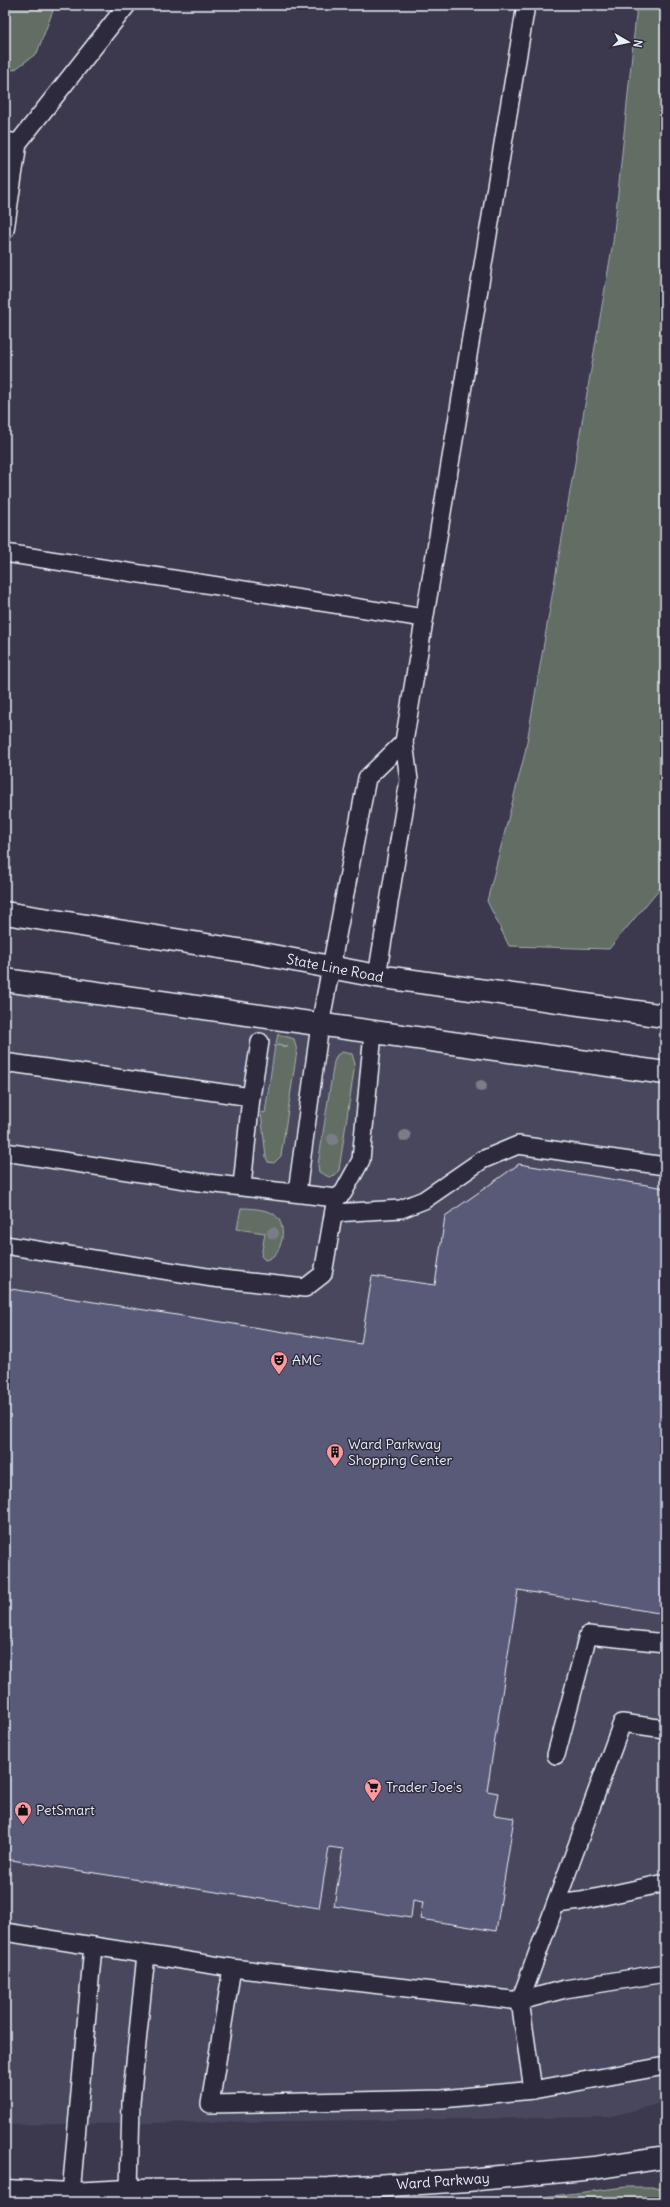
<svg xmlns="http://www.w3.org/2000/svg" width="670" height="2207" viewBox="0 0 670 2207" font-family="Delius,sans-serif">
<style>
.built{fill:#48465d}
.green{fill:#626e63;stroke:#a5b0ae}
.building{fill:#595a77;stroke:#e8f1f8}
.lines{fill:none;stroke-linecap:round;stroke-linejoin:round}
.service-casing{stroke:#e8f1f8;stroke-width:20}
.secondary-casing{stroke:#e8f1f8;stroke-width:25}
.primary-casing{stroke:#e8f1f8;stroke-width:25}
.service{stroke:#2f2a3d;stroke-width:17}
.secondary{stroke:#2f2a3d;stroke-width:22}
.primary{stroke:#2f2a3d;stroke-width:22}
.tree{fill:#7a7d87}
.labels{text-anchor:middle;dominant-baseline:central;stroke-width:3;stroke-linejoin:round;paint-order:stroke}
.street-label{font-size:14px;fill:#e8f1f8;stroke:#2f2a3d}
.poi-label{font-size:14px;fill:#e8f1f8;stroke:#2f2a3d;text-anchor:start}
</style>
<rect width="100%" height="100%" fill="#3c384e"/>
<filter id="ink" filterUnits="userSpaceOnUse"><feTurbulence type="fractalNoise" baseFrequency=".025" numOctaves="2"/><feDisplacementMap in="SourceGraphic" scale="8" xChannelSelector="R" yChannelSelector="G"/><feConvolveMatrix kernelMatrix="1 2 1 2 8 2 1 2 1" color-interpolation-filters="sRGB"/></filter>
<g filter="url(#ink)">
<path class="built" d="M5,991l660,93v1018l-56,15 -604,8z"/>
<g class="green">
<path d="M5,5h50l-18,48 -23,17 -9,-2z"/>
<path d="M637,5h28v877l-56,67 -100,-3 -22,-45 38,-148 88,-511z"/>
<path d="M278,1034l16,5 3,12 -16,105 -7,7 -6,-1 -2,-5 -5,-45 4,1 10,-68 13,2 -12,-4z"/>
<path d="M342,1052l10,2 3,10 -16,106 -4,5 -6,2 -10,-5 -1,-7 16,-103 3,-7z"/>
<path d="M241,1208c8,0 23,1 31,5 17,8 12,44 -7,47l-4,-4 4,-23 -28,-4z"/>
<path d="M626,2187h26l13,3v12h-164z"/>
</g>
<path class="building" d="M519,1164l146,24v426l-147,-24 -31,201 11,2 -4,22 20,3 -18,113 -76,-12 3,-17 -10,-2 -2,18 -77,-12 9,-57 -14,-2 -10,61 -314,-49v-571l356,56 11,-68 63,9 10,-69z"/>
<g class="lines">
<g class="service-casing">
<g id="service">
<path d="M5,141l13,2 109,-138"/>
<path d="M5,230l13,-87"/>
<path d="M5,553l419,65"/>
<path d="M377,976l32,-196 -5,-38 122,-737"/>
<path d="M5,1066l6,-3 240,34 -9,89"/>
<path d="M251,1097l9,-55"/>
<path d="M5,1152l194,30 137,16"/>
<path d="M297,1192l23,-167 47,-247 37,-36"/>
<path d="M334,1213l67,-4 23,-9 58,-40 36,-15 147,21"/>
<path d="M5,1245l208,33 92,10 18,-14 13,-76 7,-5 18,-33 12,-127"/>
<path d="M556,1755l32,-120 77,8"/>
<path d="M556,1904l25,-3 84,-18"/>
<path d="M5,1932l227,36 288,33 102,-278 43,6"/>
<path d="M232,1968l-22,136 232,-5 91,-9 132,-24"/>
<path d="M533,2090l-13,-89 45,-12 100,-16"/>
<path d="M129,2191l2,-89 15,-147"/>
<path d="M71,2194l22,-248"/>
</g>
</g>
<g class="secondary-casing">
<g id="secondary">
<path d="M5,913l252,40 120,23 288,40"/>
<path d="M5,980l660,93"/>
</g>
</g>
<g class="primary-casing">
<path id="primary" d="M5,2191l66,3 58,-3 199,-2 139,-9 127,-12 71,-11"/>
</g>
<use href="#service" class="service"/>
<use href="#secondary" class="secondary"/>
<use href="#primary" class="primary"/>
</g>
<g class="tree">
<circle cx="481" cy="1086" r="6"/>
<circle cx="405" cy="1136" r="6"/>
<circle cx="333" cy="1139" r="6"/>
<circle cx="273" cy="1233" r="6"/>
</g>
</g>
<defs>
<g id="theatre-pin" transform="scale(0.9)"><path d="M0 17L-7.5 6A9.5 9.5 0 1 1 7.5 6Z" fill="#ff9aa2" stroke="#2f2a3d"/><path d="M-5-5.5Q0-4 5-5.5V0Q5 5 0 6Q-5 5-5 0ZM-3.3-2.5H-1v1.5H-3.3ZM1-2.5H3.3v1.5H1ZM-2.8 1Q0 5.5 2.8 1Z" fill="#111"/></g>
<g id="building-pin" transform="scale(0.9)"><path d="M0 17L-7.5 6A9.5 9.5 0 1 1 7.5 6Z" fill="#ff9aa2" stroke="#2f2a3d"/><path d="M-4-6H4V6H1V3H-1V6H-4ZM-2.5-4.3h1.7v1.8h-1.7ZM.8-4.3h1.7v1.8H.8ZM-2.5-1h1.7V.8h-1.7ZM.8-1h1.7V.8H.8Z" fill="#111"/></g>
<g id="supermarket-pin" transform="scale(0.9)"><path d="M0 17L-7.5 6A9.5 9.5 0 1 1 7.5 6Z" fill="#ff9aa2" stroke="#2f2a3d"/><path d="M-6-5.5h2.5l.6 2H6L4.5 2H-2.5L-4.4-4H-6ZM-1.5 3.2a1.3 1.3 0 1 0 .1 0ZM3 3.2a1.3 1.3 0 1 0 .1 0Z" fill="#111"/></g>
<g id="shop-pin" transform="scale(0.9)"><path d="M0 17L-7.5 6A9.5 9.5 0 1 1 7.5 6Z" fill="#ff9aa2" stroke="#2f2a3d"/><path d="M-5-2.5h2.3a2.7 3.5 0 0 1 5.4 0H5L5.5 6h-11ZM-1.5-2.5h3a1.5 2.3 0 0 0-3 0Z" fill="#111"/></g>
</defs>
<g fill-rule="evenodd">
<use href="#theatre-pin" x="279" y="1360"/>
<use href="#building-pin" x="335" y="1452"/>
<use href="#supermarket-pin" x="373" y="1787"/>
<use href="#shop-pin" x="23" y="1810"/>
</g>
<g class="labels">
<g class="street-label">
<text transform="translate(335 968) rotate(11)">State Line Road</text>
<text transform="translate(443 2181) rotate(-4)">Ward Parkway</text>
</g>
<g class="poi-label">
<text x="292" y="1360">AMC</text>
<text x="348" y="1444">Ward Parkway<tspan x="348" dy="16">Shopping Center</tspan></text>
<text x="386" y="1787">Trader Joe's</text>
<text x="36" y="1810">PetSmart</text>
</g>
</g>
<rect width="670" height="2207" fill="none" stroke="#2f2a3d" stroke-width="20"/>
<rect x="10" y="10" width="650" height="2187" fill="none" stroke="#e8f1f8" stroke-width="1.5" filter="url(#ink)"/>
<g transform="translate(628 42) rotate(99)" stroke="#2f2a3d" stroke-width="3" paint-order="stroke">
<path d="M0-3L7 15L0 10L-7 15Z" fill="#e8f1f8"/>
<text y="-6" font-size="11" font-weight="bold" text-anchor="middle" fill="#e8f1f8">N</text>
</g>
</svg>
